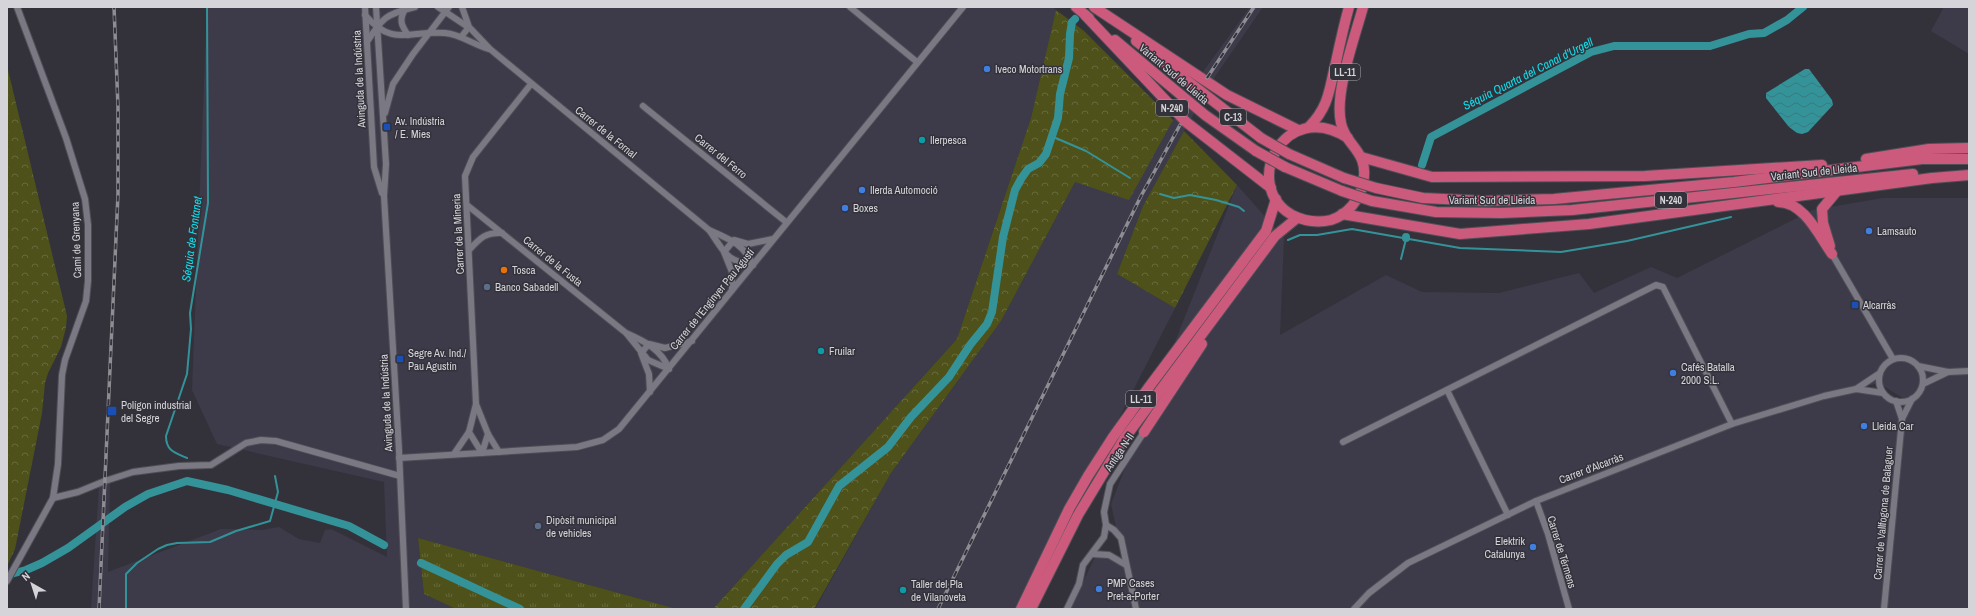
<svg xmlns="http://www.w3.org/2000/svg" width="1976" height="616" viewBox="0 0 1976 616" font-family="'Archivo Narrow',sans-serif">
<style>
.built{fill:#3d3b4a;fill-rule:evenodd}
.grass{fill:url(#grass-tufts)}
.forest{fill:url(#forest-crowns)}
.water{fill:url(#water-waves)}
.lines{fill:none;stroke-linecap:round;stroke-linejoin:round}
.stream{stroke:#349399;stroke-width:2}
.canal{stroke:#349399;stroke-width:8}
.minor-casing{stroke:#4f4e55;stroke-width:8}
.trunk-casing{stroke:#4f4e55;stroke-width:12}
.minor{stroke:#7a7983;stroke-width:6}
.trunk{stroke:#cc5a7c;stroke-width:10}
.rail-casing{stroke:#8d8d93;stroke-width:3.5}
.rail{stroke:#33323b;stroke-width:2;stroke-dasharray:6;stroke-linecap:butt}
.trunk-bridge-casing{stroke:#4f4e55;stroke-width:12;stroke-linecap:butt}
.trunk-bridge{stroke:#cc5a7c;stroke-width:10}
.shop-dot{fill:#3f7fe0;stroke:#33323b;stroke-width:1.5}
.transit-dot{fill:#1a4fb4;stroke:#33323b;stroke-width:1.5}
.culture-dot{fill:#0f9aa8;stroke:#33323b;stroke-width:1.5}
.food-dot{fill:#e8710a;stroke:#33323b;stroke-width:1.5}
.service-dot{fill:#5c6f8a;stroke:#33323b;stroke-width:1.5}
.labels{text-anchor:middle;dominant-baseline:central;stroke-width:3;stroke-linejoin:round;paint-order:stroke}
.shield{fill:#33323b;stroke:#a4a3aa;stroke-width:1}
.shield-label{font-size:10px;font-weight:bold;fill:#d4d4d9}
.poi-label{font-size:11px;fill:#d4d4d9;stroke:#33323b;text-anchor:start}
.street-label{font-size:11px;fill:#d4d4d9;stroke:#33323b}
.water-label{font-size:12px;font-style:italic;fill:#11dfeb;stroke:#33323b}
</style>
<defs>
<pattern id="grass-tufts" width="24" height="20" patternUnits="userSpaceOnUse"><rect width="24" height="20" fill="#4e521a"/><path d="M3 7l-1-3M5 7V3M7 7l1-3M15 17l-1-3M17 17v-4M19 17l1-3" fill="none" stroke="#676a3b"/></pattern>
<pattern id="forest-crowns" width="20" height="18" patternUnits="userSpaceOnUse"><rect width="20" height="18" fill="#4e521a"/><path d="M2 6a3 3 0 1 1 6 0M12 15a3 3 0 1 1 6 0" fill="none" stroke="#676a3b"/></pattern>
<pattern id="water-waves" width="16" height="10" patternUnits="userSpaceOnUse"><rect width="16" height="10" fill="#349399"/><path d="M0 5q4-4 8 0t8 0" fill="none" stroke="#387a7f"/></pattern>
</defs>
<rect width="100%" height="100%" fill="#33323b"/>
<g class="built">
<path d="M207,7h846l3,3 -25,108 -74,221 -244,270h-36l-259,-71 6,56 32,15h-365l8,-123 11,-4 -2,90 113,-43 41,1 17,-3 20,12 21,4 5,-13 6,-1 56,28 -3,-75 -167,-38 -25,-54z"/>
<path d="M1250,7h13l-49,71 -30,53 -41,75 -26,68 58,34 -153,301h-207l76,-136 110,-152 74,-139 54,17 44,-79 32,-51z"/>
<path d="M1944,7h25v47l-38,-23z"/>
<path d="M1237,185l47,53 -4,97 106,-60 36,17 77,1 80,-20 15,20 57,-26 26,11 136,-68 70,-12h86v411h-899l27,-56 27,10 -13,-59zM1879,383l28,18 -17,151 10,-132 -8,-20 -15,-8 -31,-1z"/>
</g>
<path class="grass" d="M418,538l259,71h-221l-32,-15z"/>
<g class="forest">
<path d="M1056,10l28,21 89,89 -44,80 -54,-18 -74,139 -110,152 -77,136h-101l244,-270 74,-221z"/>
<path d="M7,66l60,250 -1,11 -5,20 -13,26 -3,10 -3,30 -27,136 -8,17z"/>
<path d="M1184,131l53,54 -62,123 -58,-34 26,-68z"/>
</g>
<path class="water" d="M1805,69h4l23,31 1,5 -25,27 -6,2 -5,-1 -8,-6 -23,-29v-5z"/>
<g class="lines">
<g class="stream">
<path d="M1051,136l35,15 44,27"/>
<path d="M1160,194l14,4 16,-3 26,5 23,7 5,4"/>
<path d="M1288,240l12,-5h17l35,-6 108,19 101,4 66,-11 104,-24"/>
<path d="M1401,259l5,-20"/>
<path d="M187,458c-12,-5 -21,-7 -21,-22l21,-62 4,-45 -1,-16 18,-110 -1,-196"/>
<path d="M126,609v-35l11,-11 21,-14 9,-4 10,-2 33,-1 26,-11 34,-10 8,-29 -3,-16"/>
</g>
<g class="canal">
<path d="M1422,165l9,-28 160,-85 23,-6h96l39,-12 15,-1 23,-13 16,-13"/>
<path d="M1406,238v-1"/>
<path d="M421,563l99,46"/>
<path d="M7,575l19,-5 16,-7 26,-15 57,-41 23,-13 39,-13 41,9 121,36 35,19"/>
<path d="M744,609l33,-45 9,-9 22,-13 31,-56 49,-39 23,-30 38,-40 21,-32 17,-21 5,-12 11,-75 12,-47 6,-11 7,-10 11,-6 7,-9 12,-36 2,-24 9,-36 1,-24 2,-12 3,-3"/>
</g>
<g class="minor-casing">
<g id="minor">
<path d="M365,7l9,160 8,26"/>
<path d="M376,7l10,157 -2,32 15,254 7,159"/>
<path d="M438,7l33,22 19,20 219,181c16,22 16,31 44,35"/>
<path d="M850,7l67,55"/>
<path d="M405,9c-6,11 -4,16 3,26"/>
<path d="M365,15c28,33 45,15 80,18 15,1 29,12 44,16"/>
<path d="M461,37l8,-10 -7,-20"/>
<path d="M367,42c15,-24 19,-28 48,-35"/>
<path d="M643,106l143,116"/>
<path d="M385,113l8,-29 20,-30 36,-47"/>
<path d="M467,205l159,128c18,8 35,16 43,36"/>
<path d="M709,230c20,9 35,14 44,35"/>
<path d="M470,249c10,-11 16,-17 32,-16"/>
<path d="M1832,254l61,105"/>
<path d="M732,290v-18l-8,-20 10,-12 14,4 25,-5"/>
<path d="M627,334l21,26 21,9"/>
<circle cx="1901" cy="380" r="22"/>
<path d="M1918,366l30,6 21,-1"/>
<path d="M1923,384l25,-12"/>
<path d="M1856,389l24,-16"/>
<path d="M1447,390l61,125"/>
<path d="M650,392l-1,-18 -8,-21 8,-9 16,4 27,-7"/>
<path d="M1896,401l6,18"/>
<path d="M476,404l12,30 11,18"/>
<path d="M469,432l13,21"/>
<path d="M1343,442l313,-157 7,2 69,137"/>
<path d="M482,453l6,-19"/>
<path d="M454,454l15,-22 7,-28 -11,-228 8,-19 58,-73"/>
<path d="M399,458l178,-11 26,-7 16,-11 344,-422"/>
<path d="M53,498l25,-6 27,-11 28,-9 46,-6 32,-1 35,-22 15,-3 15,1 124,35"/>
<path d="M1536,501l12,33 21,75"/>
<path d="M1106,525l8,5 7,8 15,71"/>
<path d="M1092,554l17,1 17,10"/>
<path d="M7,581l46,-83 5,-34 4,-89 3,-15 21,-59 2,-20v-56l-3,-26 -19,-61 -49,-131"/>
<path d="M1067,609l12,-25 4,-19 21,-28 2,-12 -2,-13 6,-28 34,-52"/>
<path d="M1354,609l15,-16 39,-30 128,-62 196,-77 92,-28 32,-7 27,4"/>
<path d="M1884,609l18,-190 10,-20"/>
</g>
</g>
<g class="trunk-casing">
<g id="trunk">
<path d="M1076,7l13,11"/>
<path d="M1094,7l133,88 71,35"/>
<path d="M1085,15l101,107 85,66"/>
<path d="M1115,40l90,75 51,36"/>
<path d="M1136,41l125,97"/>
<path d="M1309,127c21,-22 20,-38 27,-65 4,-19 8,-37 13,-55"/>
<path d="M1348,138c-64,-41 -108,47 -56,77 12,6 26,8 39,5 16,-5 29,-20 32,-37 7,-32 -18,-37 -22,-60 -7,-30 14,-86 22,-116"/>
<path d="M1289,154l55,24"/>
<path d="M1361,157l71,20 213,-1 177,-11"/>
<path d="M1866,159l63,-10 40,-1"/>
<path d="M1285,167l57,24"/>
<path d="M1376,188l47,10 62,3 69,-2 180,-17 188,-23h47"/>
<path d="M1372,201l64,11 65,1 71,-3 341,-36"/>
<path d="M1778,202c26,0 40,32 54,52"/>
<path d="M1342,214l118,20 129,-10 343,-46 37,-3"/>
<path d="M1830,246l-7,-23 -1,-14 15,-18"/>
<path d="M1144,432l58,-88"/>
<path d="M1021,609l48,-100 19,-33 25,-39 36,-50 117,-156 10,-32"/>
<path d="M1031,609l47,-94 46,-76 151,-203 22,-18"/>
</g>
</g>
<use href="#minor" class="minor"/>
<use href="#trunk" class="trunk"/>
<g class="rail-casing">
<g id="rail">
<path d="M1207,78l47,-71"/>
<path d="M99,609l19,-415v-87l-4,-100"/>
<path d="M938,609l203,-413 39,-71"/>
</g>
</g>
<use href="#rail" class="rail"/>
<g class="trunk-bridge-casing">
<g id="trunk-bridge">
<path d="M1261,138l28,16"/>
<path d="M1256,151l29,16"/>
<path d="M1344,178l32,10"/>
<path d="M1342,191l30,10"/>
</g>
</g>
<use href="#trunk-bridge" class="trunk-bridge"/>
</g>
<g class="shop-dot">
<circle cx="987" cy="69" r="4"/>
<circle cx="862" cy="190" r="4"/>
<circle cx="845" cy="208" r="4"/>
<circle cx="1869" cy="231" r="4"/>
<circle cx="1673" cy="373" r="4"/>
<circle cx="1864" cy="426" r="4"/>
<circle cx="1533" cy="547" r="4"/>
<circle cx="1099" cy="589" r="4"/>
</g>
<g class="transit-dot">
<rect x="383" y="123" width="8" height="8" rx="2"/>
<rect x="1851" y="301" width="8" height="8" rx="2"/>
<rect x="396" y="355" width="8" height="8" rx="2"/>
<rect x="107" y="406" width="10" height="10" rx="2"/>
</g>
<g class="culture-dot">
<circle cx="922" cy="140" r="4"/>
<circle cx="821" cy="351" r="4"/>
<circle cx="903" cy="590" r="4"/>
</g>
<circle class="food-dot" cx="504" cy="270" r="4"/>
<g class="service-dot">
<circle cx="487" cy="287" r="4"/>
<circle cx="538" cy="526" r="4"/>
</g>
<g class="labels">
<g class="shield">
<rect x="1330" y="64" width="30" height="16" rx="3"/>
<rect x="1156" y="100" width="32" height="16" rx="3"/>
<rect x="1220" y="109" width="26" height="16" rx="3"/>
<rect x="1655" y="192" width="32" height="16" rx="3"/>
<rect x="1126" y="391" width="30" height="16" rx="3"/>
</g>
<g class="shield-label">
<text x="1345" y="72">LL-11</text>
<text x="1172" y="108">N-240</text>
<text x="1233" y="117">C-13</text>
<text x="1671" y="200">N-240</text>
<text x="1141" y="399">LL-11</text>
</g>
<g class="poi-label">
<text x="995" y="69">Iveco Motortrans</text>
<text x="395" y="121">Av. Indústria<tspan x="395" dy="13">/ E. Mies</tspan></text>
<text x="930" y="140">Ilerpesca</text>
<text x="870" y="190">Ilerda Automoció</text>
<text x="853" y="208">Boxes</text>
<text x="1877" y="231">Lamsauto</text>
<text x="512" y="270">Tosca</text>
<text x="495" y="287">Banco Sabadell</text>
<text x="1863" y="305">Alcarràs</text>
<text x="829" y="351">Fruilar</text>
<text x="408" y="353">Segre Av. Ind./<tspan x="408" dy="13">Pau Agustín</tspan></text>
<text x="1681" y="367">Cafés Batalla<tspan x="1681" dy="13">2000 S.L.</tspan></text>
<text x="121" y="405">Polígon industrial<tspan x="121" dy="13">del Segre</tspan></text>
<text x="1872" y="426">Lleida Car</text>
<text x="546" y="520">Dipòsit municipal<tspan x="546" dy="13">de vehicles</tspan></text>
<text x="1525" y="541" text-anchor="end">Elektrik<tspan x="1525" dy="13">Catalunya</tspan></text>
<text x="1107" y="583">PMP Cases<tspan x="1107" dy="13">Pret-a-Porter</tspan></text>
<text x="911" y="584">Taller del Pla<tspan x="911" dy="13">de Vilanoveta</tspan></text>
</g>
<g class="street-label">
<text transform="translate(1174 74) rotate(40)">Variant Sud de Lleida</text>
<text transform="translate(359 79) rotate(-93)">Avinguda de la Indústria</text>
<text transform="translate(606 132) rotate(39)">Carrer de la Fornal</text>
<text transform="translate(721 156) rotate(39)">Carrer del Ferro</text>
<text transform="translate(1814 172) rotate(-6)">Variant Sud de Lleida</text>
<text x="1492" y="200">Variant Sud de Lleida</text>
<text transform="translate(458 234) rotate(-93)">Carrer de la Mineria</text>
<text transform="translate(76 240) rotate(-92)">Camí de Grenyana</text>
<text transform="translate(553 261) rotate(39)">Carrer de la Fusta</text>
<text transform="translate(712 299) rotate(-51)">Carrer de l'Enginyer Pau Agustí</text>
<text transform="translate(386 403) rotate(-93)">Avinguda de la Indústria</text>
<text transform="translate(1119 452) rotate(-56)">Antiga N-II</text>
<text transform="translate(1591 468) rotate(-21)">Carrer d'Alcarràs</text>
<text transform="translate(1883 513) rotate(-85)">Carrer de Vallfogona de Balaguer</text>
<text transform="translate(1562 552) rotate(73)">Carrer de Térmens</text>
</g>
<g class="water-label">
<text transform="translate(1528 74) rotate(-27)">Séquia Quarta del Canal d'Urgell</text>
<text transform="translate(192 239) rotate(-82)">Séquia de Fontanet</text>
</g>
</g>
<rect width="1976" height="616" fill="none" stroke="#d4d4d9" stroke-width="16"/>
<g transform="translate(32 584) rotate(321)" stroke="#33323b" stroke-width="3" paint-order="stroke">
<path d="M0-3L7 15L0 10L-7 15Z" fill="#d4d4d9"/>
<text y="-6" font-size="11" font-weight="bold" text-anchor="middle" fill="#d4d4d9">N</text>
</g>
</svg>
